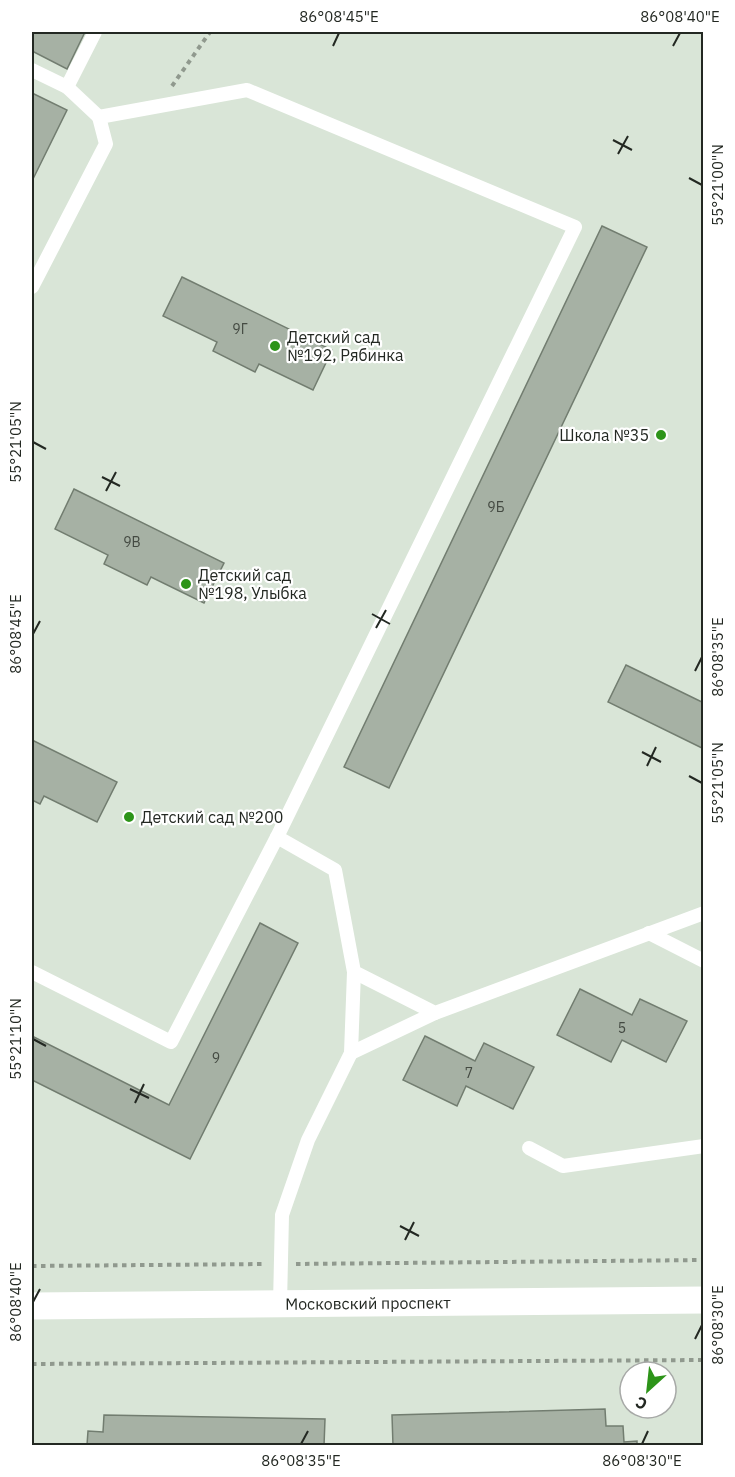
<svg xmlns="http://www.w3.org/2000/svg" width="735" height="1477" viewBox="0 0 735 1477" font-family="'IBM Plex Sans',sans-serif">
<style>
.building{fill:#a6b1a4;stroke:#727d70;stroke-width:1.5}
.lines{fill:none;stroke-linecap:round;stroke-linejoin:round}
.path{stroke:#90998e;stroke-width:4;stroke-dasharray:4.5 4.5;stroke-linecap:butt}
.lane{stroke:#fff;stroke-width:14}
.street{stroke:#fff;stroke-width:27}
.ticks{fill:none;stroke:#232822;stroke-width:2}
.poi-dot{fill:#2d9419;stroke:#fff;stroke-width:2}
.labels{text-anchor:middle;dominant-baseline:central;stroke-width:4.5;stroke-linejoin:round;paint-order:stroke}
.number-label{font-size:14px;fill:#444a42}
.poi-label{font-size:16px;fill:#232822;stroke:#fff;text-anchor:start}
.street-label{font-size:16px;fill:#232822;stroke:#fff}
.neatline{fill:none;stroke:#232822;stroke-width:2}
.ticks-label{font-size:15px;text-anchor:middle;fill:#232822}
</style>
<rect width="100%" height="100%" fill="#d9e5d7"/>
<g class="building">
<path d="M32,32h53l-18,37 -35,-18z"/>
<path d="M32,93l35,17 -35,71z"/>
<path d="M602,226l45,21 -258,541 -45,-21z"/>
<path d="M182,277l150,73 -19,40 -54,-26 -4,8 -42,-21 4,-9 -54,-26z"/>
<path d="M74,489l150,74 -20,40 -53,-26 -4,8 -43,-21 4,-9 -53,-26z"/>
<path d="M626,665l78,38v46l-96,-47z"/>
<path d="M32,740l85,42 -20,40 -53,-26 -4,8 -8,-4z"/>
<path d="M260,923l38,20 -108,216 -158,-79v-44l137,69z"/>
<path d="M580,989l52,26 8,-16 47,22 -21,41 -44,-22 -11,22 -54,-27z"/>
<path d="M425,1036l50,25 9,-18 50,24 -21,42 -47,-23 -9,20 -54,-26z"/>
<path d="M605,1409l1,17h17l1,16 13,-1v5h-244l-1,-31z"/>
<path d="M104,1415l221,4 -1,27h-250l13,-1 1,-14 15,1z"/>
</g>
<g class="lines">
<g class="path">
<path d="M172,86l38,-54h2"/>
<path d="M296,1264l408,-4"/>
<path d="M32,1266l233,-2"/>
<path d="M32,1364l672,-4"/>
</g>
<g class="lane">
<path d="M32,70l35,17 28,-55"/>
<path d="M67,87l32,30"/>
<path d="M32,287l74,-143 -7,-27 148,-27 328,137 -298,610 -106,205 -139,-70"/>
<path d="M277,837l58,33 19,102 81,41 269,-100"/>
<path d="M649,933l55,28"/>
<path d="M351,1053l3,-81"/>
<path d="M529,1148l34,18 141,-20"/>
<path d="M280,1304l2,-89 26,-75 43,-87 84,-40"/>
</g>
<path class="street" id="s1" d="M32,1306l672,-6"/>
</g>
<path class="ticks" d="M333,46l6,-13M673,46l7,-13M613,140l19,10M618,154l10,-18M689,178l13,7M33,442l13,7M102,477l18,9M106,491l10,-19M372,614l18,10M376,628l10,-18M33,634l7,-13M695,671l7,-14M642,752l19,10M647,766l9,-19M689,776l13,7M33,1039l13,7M130,1089l19,9M135,1103l9,-19M400,1226l19,10M405,1240l9,-18M33,1302l7,-13M695,1339l7,-14M301,1444l7,-13M642,1444l6,-13"/>
<g class="poi-dot">
<circle cx="275" cy="346" r="6"/>
<circle cx="661" cy="435" r="6"/>
<circle cx="186" cy="584" r="6"/>
<circle cx="129" cy="817" r="6"/>
</g>
<g class="labels">
<g class="number-label">
<text x="240" y="329">9Г</text>
<text x="496" y="507">9Б</text>
<text x="132" y="542">9В</text>
<text x="622" y="1028">5</text>
<text x="216" y="1058">9</text>
<text x="469" y="1073">7</text>
</g>
<g class="poi-label">
<text x="287" y="337">Детский сад<tspan x="287" dy="18">№192, Рябинка</tspan></text>
<text x="649" y="435" text-anchor="end">Школа №35</text>
<text x="198" y="575">Детский сад<tspan x="198" dy="18">№198, Улыбка</tspan></text>
<text x="141" y="817">Детский сад №200</text>
</g>
<g class="street-label">
<text stroke="none"><textPath href="#s1" startOffset="336">Московский проспект</textPath></text>
</g>
</g>
<rect width="735" height="1477" fill="none" stroke="#ffffff" stroke-width="66"/>
<g transform="translate(648 1390) rotate(207)"><circle r="28" fill="#ffffff" stroke="#a7a9a7" stroke-width="1.5"/>
<path d="M0-4.5L10 22L0 15L-10 22Z" fill="#2d9419"/>
<text y="-9" font-size="16" font-weight="bold" text-anchor="middle" fill="#232822">С</text>
</g>
<rect x="33" y="33" width="669" height="1411" class="neatline"/>
<g class="ticks-label">
<text x="339" y="22">86°08'45"E</text>
<text x="680" y="22">86°08'40"E</text>
<text transform="translate(718 185) rotate(-90)" y="5">55°21'00"N</text>
<text transform="translate(16 442) rotate(-90)" y="5">55°21'05"N</text>
<text transform="translate(16 634) rotate(-90)" y="5">86°08'45"E</text>
<text transform="translate(718 657) rotate(-90)" y="5">86°08'35"E</text>
<text transform="translate(718 783) rotate(-90)" y="5">55°21'05"N</text>
<text transform="translate(16 1039) rotate(-90)" y="5">55°21'10"N</text>
<text transform="translate(16 1302) rotate(-90)" y="5">86°08'40"E</text>
<text transform="translate(718 1325) rotate(-90)" y="5">86°08'30"E</text>
<text x="301" y="1466">86°08'35"E</text>
<text x="642" y="1466">86°08'30"E</text>
</g>
</svg>
